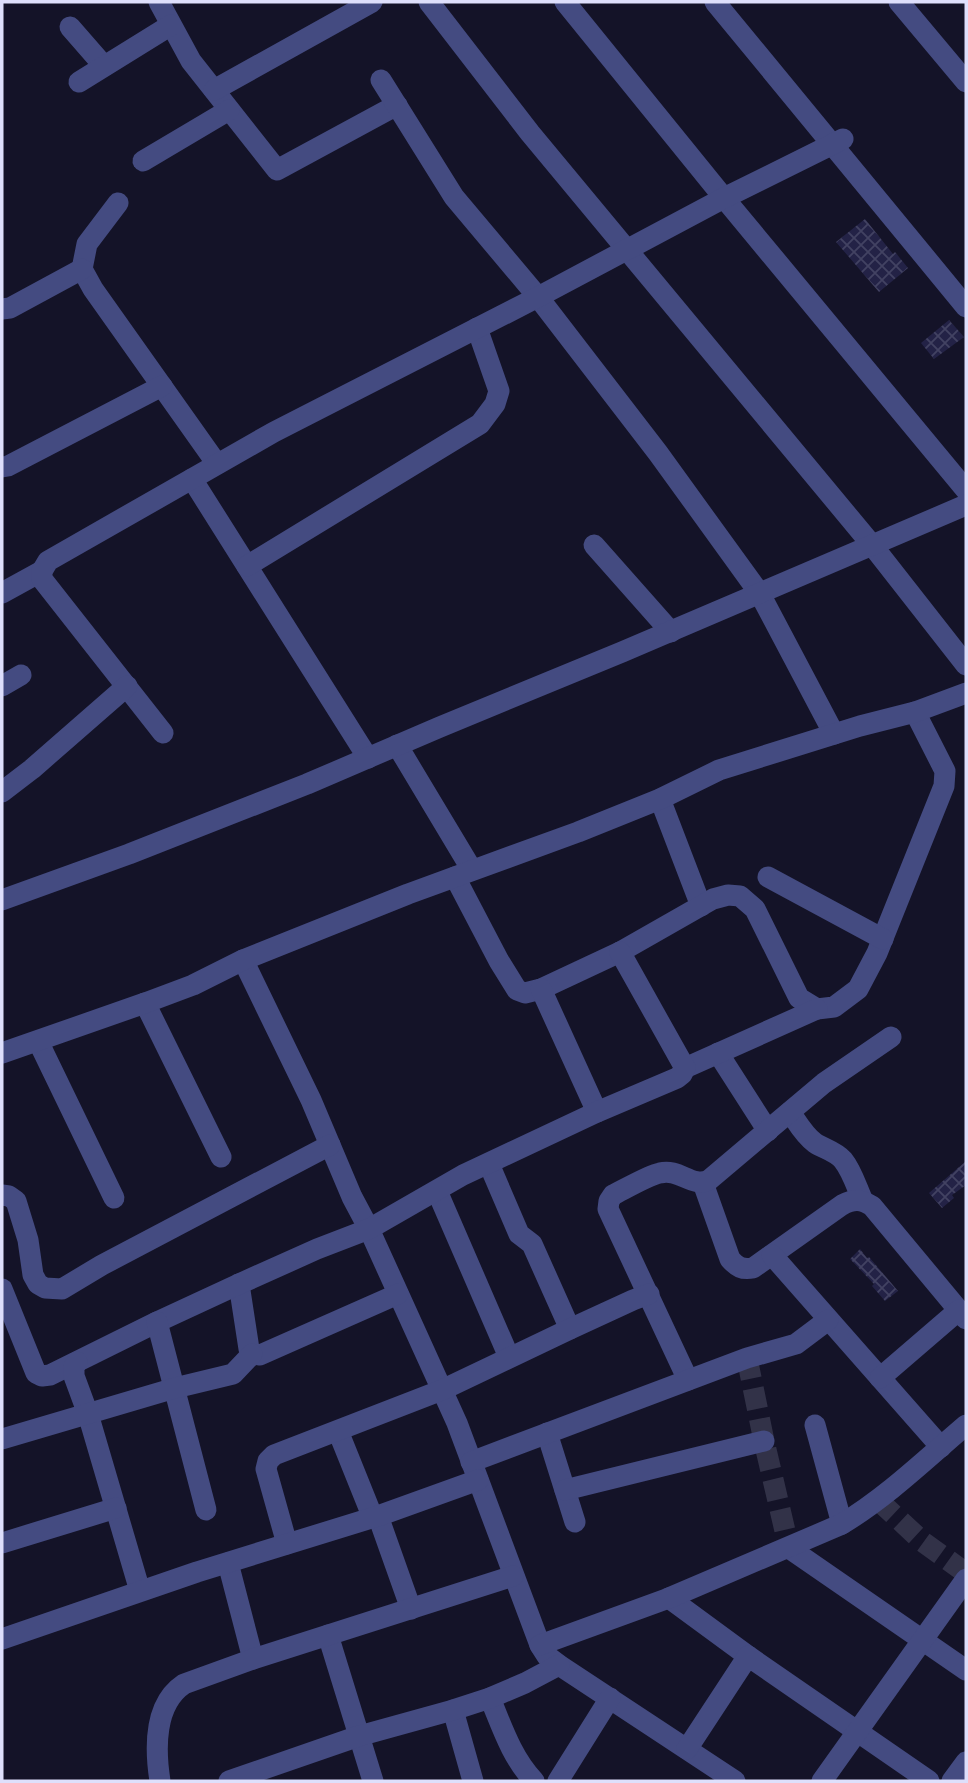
<svg xmlns="http://www.w3.org/2000/svg" width="968" height="1783" viewBox="0 0 968 1783" font-family="'Asap Condensed',sans-serif">
<style>
.building{fill:url(#building-cross-hatch)}
.lines{fill:none;stroke-linecap:round;stroke-linejoin:round}
.minor-tunnel{stroke:#323248;stroke-width:21;stroke-dasharray:21 10;stroke-linecap:butt}
.minor{stroke:#444b81;stroke-width:21}
</style>
<defs>
<pattern id="building-cross-hatch" width="8" height="8" patternUnits="userSpaceOnUse" patternTransform="scale(1.75)"><rect width="8" height="8" fill="#232246"/><path d="M0 0l8 8M0 8l8-8" fill="none" stroke="#424262"/></pattern>
</defs>
<rect width="100%" height="100%" fill="#141328"/>
<g class="building">
<path d="M865,219l28,35 2,-2 13,16 -29,24 -43,-50z"/>
<path d="M949,320l15,17 -30,22 -13,-16z"/>
<path d="M966,1161v24l-14,10 2,3 -12,10 -13,-15z"/>
<path d="M860,1249l7,9 2,-1 29,34 -13,10 -13,-15 2,-2 -24,-25z"/>
</g>
<g class="lines">
<g class="minor-tunnel">
<path d="M747,1358l17,83 25,107"/>
<path d="M878,1500l45,42 43,31"/>
</g>
<g class="minor">
<path d="M159,2l32,59 86,109 120,-65"/>
<path d="M429,2l101,131 342,412 94,120"/>
<path d="M565,2l159,196 242,292"/>
<path d="M715,2l251,305"/>
<path d="M899,2l67,80"/>
<path d="M70,27l34,39"/>
<path d="M381,80l73,117 84,100 120,156 102,141 74,140"/>
<path d="M79,82l92,-57"/>
<path d="M214,90l158,-88"/>
<path d="M143,161l86,-51"/>
<path d="M118,203l-31,41 -5,25 11,20 124,175"/>
<path d="M2,309l8,-1 72,-39"/>
<path d="M2,467l6,-1 154,-80"/>
<path d="M192,479l176,279"/>
<path d="M594,545l77,87"/>
<path d="M247,566l233,-142 15,-20 4,-13 -22,-63"/>
<path d="M2,593l40,-22"/>
<path d="M2,686l19,-11"/>
<path d="M163,733l-121,-154v-8l6,-10 226,-129 264,-135 186,-99 119,-59"/>
<path d="M397,745l75,125"/>
<path d="M2,792l30,-23 95,-83"/>
<path d="M660,799l41,107"/>
<path d="M455,877l44,84 18,29 8,3 16,-4 79,-37 93,-53 15,-4 12,1 15,13 44,89 18,11 17,-2 24,-18 19,-36 67,-167 1,-15 -30,-59"/>
<path d="M768,877l115,62"/>
<path d="M2,900l127,-46 178,-70 133,-57 182,-75 344,-147"/>
<path d="M243,960l68,140 41,97 17,32 88,194 83,222 7,11 12,9 176,116"/>
<path d="M541,989l56,123"/>
<path d="M145,1003l76,154"/>
<path d="M38,1041l76,157"/>
<path d="M2,1053l143,-50 48,-18 50,-25 165,-66 170,-62 82,-33 59,-29 141,-44 55,-14 51,-19"/>
<path d="M718,1053l50,78"/>
<path d="M685,1068l132,-59"/>
<path d="M790,1112c7,10 14,23 25,31 9,6 20,8 28,17 9,11 14,28 20,41"/>
<path d="M489,1164l30,70 13,10 38,85"/>
<path d="M703,1183l27,76c7,8 12,11 23,9l89,-63c12,-6 19,-6 30,1l94,113"/>
<path d="M437,1191l72,166"/>
<path d="M2,1195l7,1 7,5 12,39 5,35 5,9 7,4 17,1 40,-24 228,-120"/>
<path d="M772,1255l169,192"/>
<path d="M239,1284l10,65 3,5 8,1 138,-61"/>
<path d="M2,1289l34,84 6,3 8,-1 107,-53 82,-38 78,-35 52,-20 94,-54 134,-63 80,-34 5,-4 3,-6 -65,-116"/>
<path d="M157,1322l49,188"/>
<path d="M77,1362l-3,5v9l14,38 52,177"/>
<path d="M880,1378l79,-68"/>
<path d="M688,1380l-80,-171 1,-8 4,-6c12,-6 36,-20 47,-22 19,-5 32,15 49,7l115,-97 67,-46"/>
<path d="M815,1425l27,99"/>
<path d="M338,1431l35,87"/>
<path d="M547,1433l28,89"/>
<path d="M2,1439l173,-51 58,-14 19,-20"/>
<path d="M471,1462l276,-104 49,-14 32,-24"/>
<path d="M565,1490l199,-49"/>
<path d="M378,1516l33,93"/>
<path d="M2,1543l114,-35"/>
<path d="M287,1544l-21,-75 2,-8 6,-6 168,-65 128,-61 63,-29 16,-6"/>
<path d="M789,1548l177,122"/>
<path d="M228,1563l25,96"/>
<path d="M669,1598l79,58"/>
<path d="M328,1635l45,146"/>
<path d="M2,1639l195,-67 181,-56 100,-36"/>
<path d="M540,1645l129,-47 173,-74c45,-27 84,-65 124,-99"/>
<path d="M490,1698c12,29 22,60 44,83"/>
<path d="M453,1710l20,71"/>
<path d="M687,1749l61,-93 181,125"/>
<path d="M160,1781c-5,-32 -6,-77 24,-97l69,-25 260,-83"/>
<path d="M229,1781l130,-45 94,-26 37,-12 35,-15 34,-18"/>
<path d="M558,1781l52,-83"/>
<path d="M822,1781l144,-202"/>
<path d="M952,1781l14,-19"/>
</g>
</g>
<rect width="968" height="1783" fill="none" stroke="#dedffb" stroke-width="7"/>
</svg>
